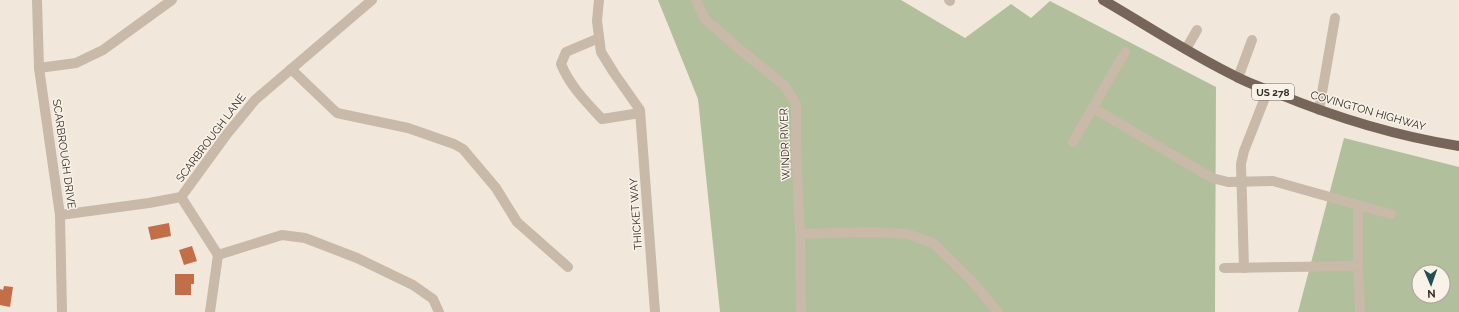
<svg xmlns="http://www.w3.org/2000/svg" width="1459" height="312" viewBox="0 0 1459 312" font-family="Raleway,sans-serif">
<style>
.green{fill:#b1bf9c;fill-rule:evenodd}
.building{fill:#c16e49}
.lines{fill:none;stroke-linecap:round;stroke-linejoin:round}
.minor{stroke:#c8b9a8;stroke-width:10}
.major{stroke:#77655a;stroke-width:10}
.labels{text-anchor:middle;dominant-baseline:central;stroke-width:3;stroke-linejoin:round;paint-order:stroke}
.shield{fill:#f9f2e8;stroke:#706862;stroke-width:1}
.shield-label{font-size:10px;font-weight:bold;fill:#352d28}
.street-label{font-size:11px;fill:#352d28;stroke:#f9f2e8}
</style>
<rect width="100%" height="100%" fill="#f1e8db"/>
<g class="green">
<path d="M658,0h243l64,38 46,-34 20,14 19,-17 166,86 -1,225h-495l-22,-213z"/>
<path d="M1344,138l115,29v145h-161zM1419,272h24v24h-24z"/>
</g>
<g class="building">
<path d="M169,223l2,13 -20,4 -3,-13z"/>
<path d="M192,246l5,15 -13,4 -5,-15z"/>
<path d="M175,274h19v10h-3v11h-16z"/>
<path d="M4,286l9,1 -3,20 -10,-2v-16l3,1z"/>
</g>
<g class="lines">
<g class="minor">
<path d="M37,0l2,68 21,147 2,97"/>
<path d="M599,0l-2,21 4,31 13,21 26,37 15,202"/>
<path d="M696,0l8,18 34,30 47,38 11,18v40l4,90 1,78"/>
<path d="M949,0l1,1"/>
<path d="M599,38l-33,14 -5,12c9,22 25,38 41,55l38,-6"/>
<path d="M1186,49l11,-19"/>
<path d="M39,68l37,-5 27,-13 69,-50"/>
<path d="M291,69l46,44 71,15 46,16 9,5 33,39 21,34 51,45"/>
<path d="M1238,78l14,-38"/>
<path d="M1093,108l119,70 16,4 45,-1 85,24v59l2,48"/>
<path d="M1319,110l16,-92"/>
<path d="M1073,142l52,-90"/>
<path d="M181,197l37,58 -8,57"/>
<path d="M1358,205l33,9"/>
<path d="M60,215l89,-12 32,-6 46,-63 28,-34 117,-100"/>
<path d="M800,234l72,-2 35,2 26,9 38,37 27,32"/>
<path d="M218,255l64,-20 23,3 52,20 56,27 20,14 6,13"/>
<path d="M1224,268l134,-2"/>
<path d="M1244,268l-3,-104 3,-13 24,-61"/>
</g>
<path class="major" d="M1103,0c45,26 88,55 134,77 13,7 26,11 39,16 58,24 120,43 183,53"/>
</g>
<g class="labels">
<rect class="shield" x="1252" y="84" width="42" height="16" rx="3"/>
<g class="shield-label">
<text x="1273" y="92">US 278</text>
</g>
<g class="street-label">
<text transform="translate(1368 111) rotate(16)">COVINGTON HIGHWAY</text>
<text transform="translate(211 138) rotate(-53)">SCARBROUGH LANE</text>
<text transform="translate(785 144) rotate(-92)">WINDR RIVER</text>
<text transform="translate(64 154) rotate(82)">SCARBROUGH DRIVE</text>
<text transform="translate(636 214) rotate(-94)">THICKET WAY</text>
</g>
</g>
<g transform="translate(1431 284) rotate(178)"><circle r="19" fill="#f9f2e8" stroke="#aba39b"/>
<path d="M0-3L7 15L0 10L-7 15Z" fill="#1f4e55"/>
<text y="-6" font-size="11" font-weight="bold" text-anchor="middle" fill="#352d28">N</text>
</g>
</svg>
